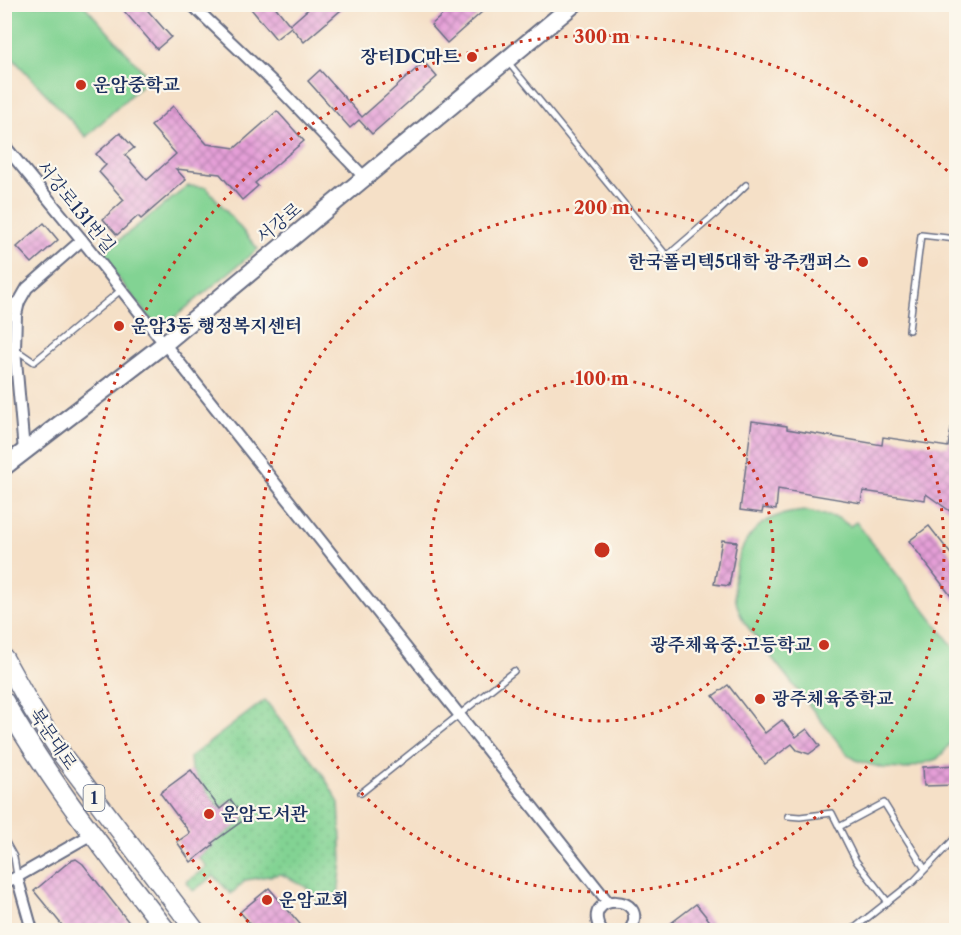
<svg xmlns="http://www.w3.org/2000/svg" width="961" height="935" viewBox="0 0 961 935" font-family="'Libre Caslon Text','Noto Serif KR',serif">
<style>
.grass{fill:#82d393;stroke:#4e8178;stroke-width:1.5}
.park{fill:url(#park-dots);stroke:#4e8178;stroke-width:1.5}
.building{fill:url(#building-cross-hatch)}
.lines{fill:none;stroke-linecap:round;stroke-linejoin:round}
.lane-casing{stroke:#676d83;stroke-width:8}
.street-casing{stroke:#676d83;stroke-width:14}
.secondary-casing{stroke:#676d83;stroke-width:20}
.primary-casing{stroke:#676d83;stroke-width:21}
.lane{stroke:#fff;stroke-width:5}
.street{stroke:#fff;stroke-width:10}
.secondary{stroke:#fff;stroke-width:16}
.primary{stroke:#fff;stroke-width:18}
.ring{fill:none;stroke:#c8321e;stroke-width:3;stroke-dasharray:3 6}
.poi-dot{fill:#c8321e;stroke:#fbf7ec;stroke-width:2}
.labels{text-anchor:middle;dominant-baseline:central;stroke-width:4.5;stroke-linejoin:round;paint-order:stroke}
.shield{fill:#fbf7ec;stroke:#5e6b89;stroke-width:1.5}
.shield-label{font-size:16px;font-weight:bold;fill:#1b2f5e}
.poi-label{font-size:18px;font-weight:bold;fill:#1b2f5e;stroke:#fbf7ec;text-anchor:start}
.street-label{font-size:18px;fill:#1b2f5e;stroke:#fbf7ec}
.centre{fill:#c8321e;stroke:#fbf7ec;stroke-width:3}
.ring-label{font-size:18px;text-anchor:middle;font-weight:bold;fill:#c8321e;stroke:#fbf7ec;stroke-width:4.5;stroke-linejoin:round;paint-order:stroke}
</style>
<defs>
<pattern id="park-dots" width="8" height="8" patternUnits="userSpaceOnUse" patternTransform="scale(1.5)"><rect width="8" height="8" fill="#82d393"/><path d="M2 2h.1M6 6h.1" fill="none" stroke="#70b581" stroke-width="1.8" stroke-linecap="round"/></pattern>
<pattern id="building-cross-hatch" width="8" height="8" patternUnits="userSpaceOnUse" patternTransform="scale(1.5)"><rect width="8" height="8" fill="#e59fd7"/><path d="M0 0l8 8M0 8l8-8" fill="none" stroke="#b982b2"/></pattern>
</defs>
<rect width="100%" height="100%" fill="#fbf7ec"/>
<filter id="ink" filterUnits="userSpaceOnUse"><feTurbulence type="fractalNoise" baseFrequency=".0167" numOctaves="2"/><feDisplacementMap in="SourceGraphic" scale="12" xChannelSelector="R" yChannelSelector="G"/><feConvolveMatrix kernelMatrix="1 2 1 2 8 2 1 2 1" color-interpolation-filters="sRGB"/></filter>
<filter id="wash" filterUnits="userSpaceOnUse"><feTurbulence type="fractalNoise" baseFrequency=".008" numOctaves="4" result="noise"/><feDisplacementMap in="SourceGraphic" scale="24" xChannelSelector="R" yChannelSelector="G"/><feGaussianBlur stdDeviation="1.35" result="paint"/><feColorMatrix in="noise" values="0 0 0 0 0 0 0 0 0 0 0 0 0 0 0 0 0 1.4 0 .05"/><feComposite in="paint" operator="in"/></filter>
<g filter="url(#wash)">
<rect width="100%" height="100%" fill="#f5e0c7"/>
<g class="grass">
<path d="M10,5h74l65,73 -63,59 -81,-87v-37z"/>
<path d="M188,186l18,1 52,62 -88,72 -16,3 -54,-69z"/>
<path d="M807,511l31,7 12,8 6,-4 100,128v85l-12,17 -7,7 -31,10 -23,-1 -25,-7 -10,-6 -104,-133c-18,-33 -11,-79 22,-101 12,-7 27,-9 41,-10z"/>
</g>
<path class="park" d="M265,700l57,73 17,30 3,58 -4,34 -18,9 -14,-17 -25,-13 -35,6 -15,14 -17,-18 -21,15 -7,-9 21,-15 -9,-10 15,-12 -9,-12 19,2 22,-16 -14,-18 -11,8 -29,-39 -1,-13z"/>
<g id="blocks">
<g class="building">
<path d="M118,4h24l29,33 -14,12z"/>
<path d="M247,4h26l17,21 24,-21h34l-44,38 -13,-15 -15,12z"/>
<path d="M455,4h36l-44,39 -16,-18z"/>
<path d="M424,62l13,15 -65,57 -13,-14 -9,8 -42,-47 12,-11 42,47z"/>
<path d="M173,106l34,38 28,4 42,-37 27,30 -49,42 3,3 -16,14 -22,-26 -44,-5 10,11 -45,39 -3,-3 -21,19 -14,-16 21,-19 -25,-28 7,-7 -10,-11 24,-21 14,15 -9,7 22,25 29,-26 -25,-28z"/>
<path d="M44,223l14,17 -26,23 -15,-16z"/>
<path d="M752,421l35,5v3l95,16 1,-8 65,10 3,-19h6v88l-31,-22 -1,6 -62,-9 -2,12 -83,-14 -2,21 -13,-2 -1,5 -22,-3z"/>
<path d="M929,526l28,36v42l-48,-63z"/>
<path d="M722,540l15,2 -8,44 -15,-2z"/>
<path d="M728,685l37,48 17,-13 14,17 11,-8 13,17 -11,8 -12,-4 -5,-6 -27,20 -52,-68z"/>
<path d="M957,765v20l-33,1 -1,-19z"/>
<path d="M191,770l29,39 11,-9 14,19 -33,24 1,2 -22,17 -14,-20 13,-9 -30,-40z"/>
<path d="M76,859l7,5 52,66h-69l-32,-39 36,-30z"/>
<path d="M269,888l36,42h-49l-16,-18z"/>
<path d="M696,904l21,26h-55z"/>
</g>
</g>
</g>
<g filter="url(#ink)">
<use href="#blocks" fill-opacity="0" stroke="#676d83" stroke-width="1.5"/>
<g class="lines">
<g class="lane-casing">
<g id="lane">
<path d="M508,62l159,194 51,-44 28,-27"/>
<path d="M909,330l12,-95 35,4"/>
<path d="M15,349l19,13 87,-72"/>
<path d="M361,793l153,-122"/>
<path d="M788,816l12,1 32,-4 24,48 32,41"/>
<path d="M839,827l45,-24 41,66"/>
<path d="M4,839l10,18 3,19"/>
<path d="M852,930l62,-49 42,-44"/>
</g>
</g>
<g class="street-casing">
<g id="street">
<path d="M191,4l82,78 92,96"/>
<path d="M4,145l78,95 526,662"/>
<path d="M4,307l15,-5"/>
<path d="M24,451l-9,-102 1,-34 3,-13 8,-14 55,-48"/>
<path d="M17,877l15,53"/>
<path d="M4,883l13,-6 75,-43"/>
<path d="M601,930c-22,-38 51,-37 29,0"/>
</g>
</g>
<g class="secondary-casing">
<path id="secondary" d="M4,467l160,-123 410,-340"/>
</g>
<g class="primary-casing">
<g id="primary">
<path d="M4,658l29,52 30,46 132,174"/>
<path d="M4,701c46,82 105,155 162,229"/>
</g>
</g>
<use href="#lane" class="lane"/>
<use href="#street" class="street"/>
<use href="#secondary" class="secondary"/>
<use href="#primary" class="primary"/>
</g>
</g>
<g class="ring">
<circle cx="602" cy="550" r="171"/>
<circle cx="602" cy="550" r="342"/>
<path d="M255 928A513 513 0 1 1 955 178"/>
</g>
<g class="poi-dot">
<circle cx="472" cy="57" r="6"/>
<circle cx="81" cy="85" r="6"/>
<circle cx="863" cy="262" r="6"/>
<circle cx="119" cy="326" r="6"/>
<circle cx="824" cy="645" r="6"/>
<circle cx="760" cy="699" r="6"/>
<circle cx="209" cy="814" r="6"/>
<circle cx="267" cy="900" r="6"/>
</g>
<g class="labels">
<rect class="shield" x="83.5" y="785" width="21" height="26" rx="4.5"/>
<g class="shield-label">
<text x="94" y="798">1</text>
</g>
<g class="poi-label">
<text x="460" y="57" text-anchor="end">장터DC마트</text>
<text x="93" y="85">운암중학교</text>
<text x="851" y="262" text-anchor="end">한국폴리텍5대학 광주캠퍼스</text>
<text x="131" y="326">운암3동 행정복지센터</text>
<text x="812" y="645" text-anchor="end">광주체육중·고등학교</text>
<text x="772" y="699">광주체육중학교</text>
<text x="221" y="814">운암도서관</text>
<text x="279" y="900">운암교회</text>
</g>
<g class="street-label">
<text transform="translate(76 207) rotate(51)">서강로131번길</text>
<text transform="translate(279 223) rotate(-40)">서강로</text>
<text transform="translate(53 739) rotate(56)">북문대로</text>
</g>
</g>
<circle cx="602" cy="550" r="9" class="centre"/>
<g class="ring-label">
<text x="602" y="43">300 m</text>
<text x="602" y="214">200 m</text>
<text x="602" y="385">100 m</text>
</g>
<rect width="961" height="935" fill="none" stroke="#fbf7ec" stroke-width="24"/>
</svg>
